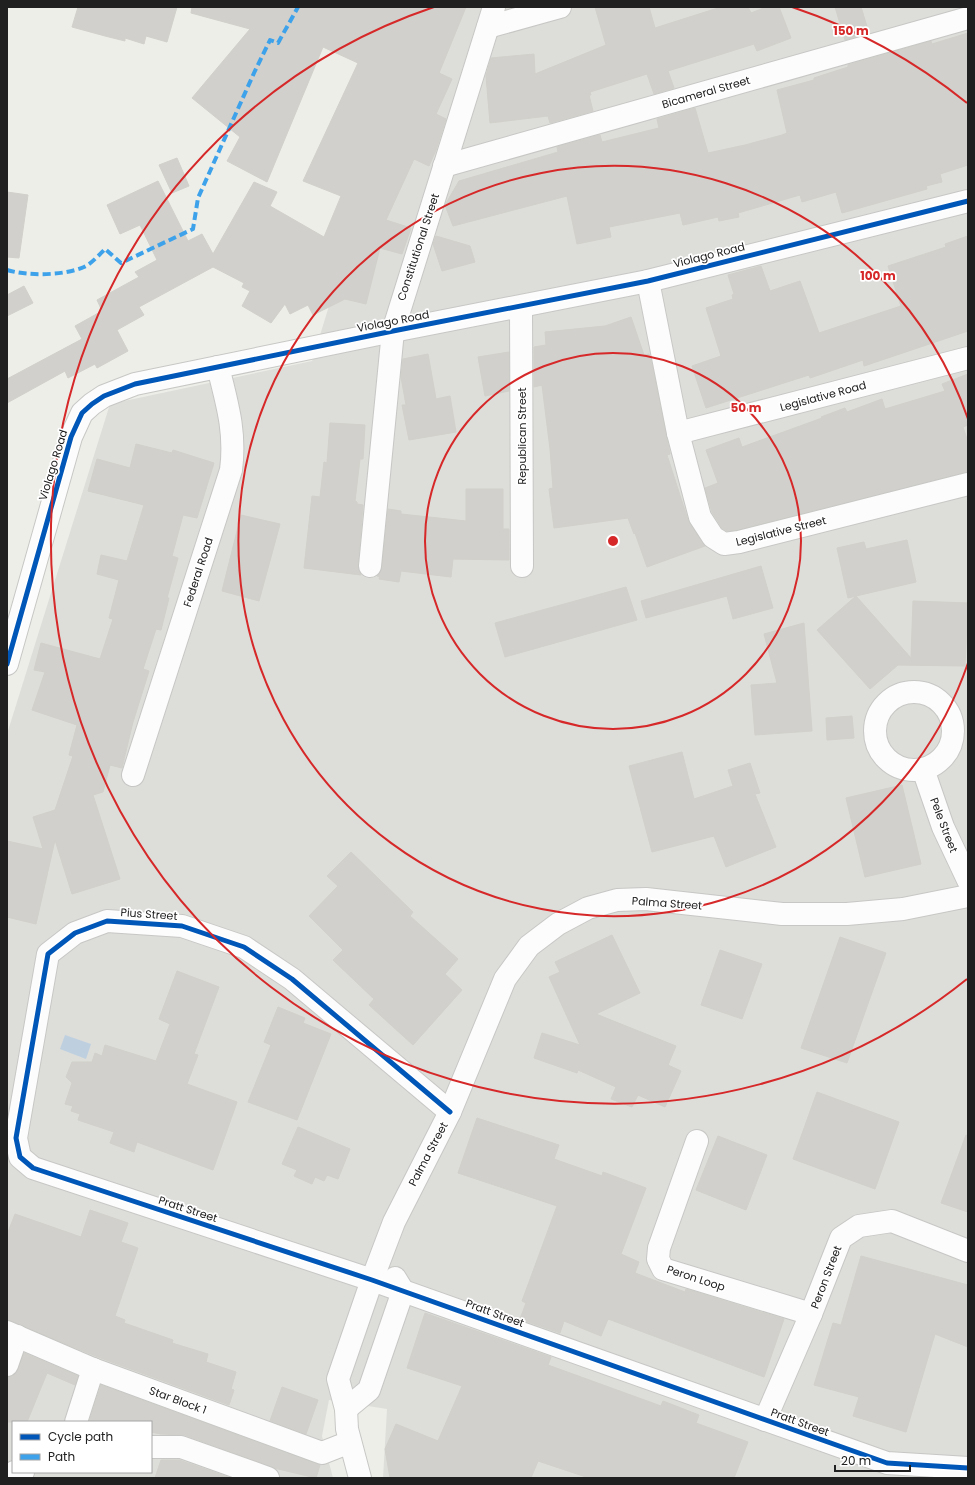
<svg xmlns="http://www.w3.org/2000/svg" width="975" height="1485" viewBox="0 0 975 1485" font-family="Poppins,sans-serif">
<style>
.residential{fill:#ddddda;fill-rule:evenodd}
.water{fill:#bed0e0}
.building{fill:#d1d0cc;stroke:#d1d0ca}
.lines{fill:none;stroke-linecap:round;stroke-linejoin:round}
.minor-casing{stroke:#c7c7c5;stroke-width:24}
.minor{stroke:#fcfcfc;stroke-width:22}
.quiet{stroke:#3da2ea;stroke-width:4;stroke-dasharray:8 4;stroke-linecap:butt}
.cycleway-casing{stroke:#fff;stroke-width:8}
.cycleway{stroke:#0057b8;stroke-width:5}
.ring{fill:none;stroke:#d62828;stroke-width:2}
.labels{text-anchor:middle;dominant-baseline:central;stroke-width:3.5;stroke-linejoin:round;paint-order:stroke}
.street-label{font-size:11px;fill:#202020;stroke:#fff}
.centre{fill:#d62828;stroke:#fff;stroke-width:2}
.ring-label{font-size:12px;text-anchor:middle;font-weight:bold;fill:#d62828;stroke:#fff;stroke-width:3.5;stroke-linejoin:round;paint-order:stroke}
</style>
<rect width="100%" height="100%" fill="#eeeee9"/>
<path class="residential" d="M415,7h553v1471h-585l4,-69 -58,-9 -7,36 11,42h-326v-744l103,-330 202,-43 29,-94zM13,1422h138v50h-138z"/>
<path class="water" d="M65,1035l26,9 -5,15 -26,-10z"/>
<g class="building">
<path d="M78,7h99l-10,35 -21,-6 -2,8 -19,-6v3l-20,-5 -33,-9z"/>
<path d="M192,7h274l-27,66 13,6 -16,35 10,5 -10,31 -7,16 -15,-7 -28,61 25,8 -9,26 -22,-6 -14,56 -21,-5 -32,16 -5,-10 -18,9 -5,-10 -14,19 -29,-17 8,-15 -8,-4 2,-4 -31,-16 -74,40 5,8 -27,15 11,21 -31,17 -2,-4 -27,14 -3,-7 -58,32v-24l75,-40 -7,-13 27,-15 -5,-11 42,-23 -4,-5 22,-12 -17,-35 -20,9 -13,-29 51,-24 30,60 14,-7 11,20 41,-72 23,10 -7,14 54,31 17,-41 -38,-15 55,-118 -35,-16 -56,135 -40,-21 13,-24 -48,-39 58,-69 -59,-16z"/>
<path d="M595,7h54l6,21 66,-21h27l3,6 15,-6h13l12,31 -34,13 -3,-7 -86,27 6,17 -20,6 -7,-20 -57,18 1,3h-2l4,16 -43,12 -2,-7 -58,7 -4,-47 5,-18 43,-4 1,20 71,-29z"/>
<path d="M835,7h26l8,26 -24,7z"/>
<path d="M968,33v132l-28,9 2,8 -16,4 1,3 -85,24 -6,-21 -34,10 -2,-7 -62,18 1,4 -20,4 -1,-4 -35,8 -3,-12 -71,14 2,10 -34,7 -10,-48 -114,30 -8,-21 14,-24 99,-29 -1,-5 43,-12 2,7 57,-14 -2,-9 38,-11 13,45 37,-8 37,-10 5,-2 -10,-43 37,-10v-2l34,-11v-2l83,-24 1,3z"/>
<path d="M177,158l12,28 -17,7 -13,-28z"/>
<path d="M7,192l21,3 -9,63 -12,-1z"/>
<path d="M436,236l34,10 5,16 -33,9 -9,-27z"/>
<path d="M968,236v95l-104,35 -1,-6 -53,18 -1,-3 -103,33 -14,-42 29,-10 -15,-48 27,-9 -1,-4 2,-1 -6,-19 33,-9 9,25 30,-10 19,52 82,-27 -13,-40 58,-19 -1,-3z"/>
<path d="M24,286l9,17 -26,13v-21z"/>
<path d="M631,317l13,38 5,-1 2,6 19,94 -3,1 21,65 17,26 -58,21 -12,-34 -1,1 -6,-16 -74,10 -5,-39 4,-1 -3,-39 -8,-64 -8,2v-40l12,-2 -1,-13 60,-6z"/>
<path d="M509,352v39l-24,5 -7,-39z"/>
<path d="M428,354l8,45 14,-3 6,36 -47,8 -7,-35h4l-5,-28 2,-18z"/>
<path d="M968,374v51l-5,2 5,15v30l-231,58 -10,1 -5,-3 -10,-16 -7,-24 13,-5 -12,-33 33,-12 3,9 80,-29 -1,-1 24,-9 2,4 35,-13 3,10 60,-18 -3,-7z"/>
<path d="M330,423l35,2 -2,34h-3l-5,42 2,1v2l6,1 -5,60 3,10 -57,-7 8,-72 8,1 4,-35 3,1z"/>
<path d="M136,444l36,9 1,-3 41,13 -17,55 -14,-3 -11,41 6,2 -11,40h2l-8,32 -5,-1 -13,40 6,2 -16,51 -11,46 -12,-3 -7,27 -10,3 27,84 -48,15 -17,-54 -19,84 -29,-7v-76l36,8 -10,-32 22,-7 18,-54 -4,-1 8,-30 -45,-15 13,-38 -11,-2 7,-27 59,16 13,-40 -4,-1 10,-38 -22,-6 4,-19 26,6 17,-56 -56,-14 9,-32 33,9z"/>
<path d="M466,489h37v40h6v31l-56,-1 -2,18 -50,-6 -2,11 -20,-3 1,-2 -3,-1 5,-9 6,-58 13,2v3l65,7z"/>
<path d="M241,515l39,9 -21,77 -37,-10z"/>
<path d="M907,540l9,42 -60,14 55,62 2,-57 55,2 -3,63 -67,-1 -28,24 -53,-59 39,-34 -8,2 -11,-50 27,-6 2,7z"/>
<path d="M761,566l12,42 -40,11 -6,-23 -81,22 -5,-17z"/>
<path d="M626,587l11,33 -132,37 -10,-34z"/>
<path d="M804,623l8,108 -57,4 -4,-50 26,-2 -13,-49z"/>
<path d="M852,716l2,22 -27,2 -1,-22z"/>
<path d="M682,752l12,47 39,-13 -5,-16 22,-7 10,30 -5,1 21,53 -50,20 -12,-31 -62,16 -23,-86z"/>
<path d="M902,785l19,79 -56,13 -19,-79z"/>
<path d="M351,852l62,60 -3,4 48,43 -13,15 17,16 -49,55 -44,-40 5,-6 -41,-39 10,-10 -34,-34 29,-30 -11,-10z"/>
<path d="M612,935l28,58 -44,21 80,32 -8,19 13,6 -16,36 -27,-12 -6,12 -21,-8 5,-12 -38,-17 -1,3 -43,-15 8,-25 38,12 -31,-68 11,-5 -5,-10z"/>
<path d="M840,937l46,16 -39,110 -46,-15z"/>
<path d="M720,950l42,14 -20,55 -41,-14z"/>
<path d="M177,971l42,16 -25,67 4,1 -11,29 50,18 -24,68 -76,-28 -3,10 -24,-9 4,-11 -36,-12 2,-6 -9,-3 2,-5 -8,-2 7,-21 -6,-6 6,-15h20l3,-9 7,3 3,-11 51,16 14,-37 -11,-5z"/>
<path d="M278,1007l27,11 -2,5 28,11 -34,86 -49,-18 23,-57 -7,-3z"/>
<path d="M817,1092l82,30 -24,67 -82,-30z"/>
<path d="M477,1118l82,27 -5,14 48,17 1,-4 43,16 -25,66 18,8 -4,11 50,19 1,-3 98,30 -20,58 -156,-58 -7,17 -37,-15 -4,12 -40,-14 6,-16 -4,-2 35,-95 -99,-33z"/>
<path d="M298,1127l52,22 -12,30 -11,-4 -3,6 -9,-4 -3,7 -18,-8 3,-6 -15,-6z"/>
<path d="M966,1135l2,1v76l-27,-9z"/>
<path d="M718,1136l49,19 -21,55 -50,-20z"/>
<path d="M90,1210l38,13 -7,19 17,6 -23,68 10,4 -1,3 49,17 -1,3 36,11 -2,8 30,10 -5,17 3,1 -5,15 -131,-48 -91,-37v-85l8,-21 66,23z"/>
<path d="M861,1256l107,29v62l-33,-13 -29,98 -53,-16 6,-19 -45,-12 19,-62 8,2z"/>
<path d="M425,1313l126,44 -3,8 113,41 2,-5 36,14 -3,8 52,19 -14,36h-145l-51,-17 -7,17h-141l-5,-29 11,-25 42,17 24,-55 -55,-18z"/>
<path d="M24,1353l54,23 -3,9 -28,-12 -20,49h-20v-45l8,-3z"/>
<path d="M101,1385l219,80 -4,13 -42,-10 -89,-33 -24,-1 -10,-2v-10h-62z"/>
<path d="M282,1387l36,13 -12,34 -36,-13z"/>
<path d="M161,1460h18l52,18h-76z"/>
</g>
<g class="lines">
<g class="minor-casing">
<g id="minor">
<path d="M488,27l72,-20"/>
<path d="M444,166l524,-148"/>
<path d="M648,281l30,152 22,84 13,20 11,7 15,-2 229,-58"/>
<path d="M521,307l1,259"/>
<path d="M678,433l290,-75"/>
<path d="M370,566l23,-235 101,-324"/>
<path d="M7,664l64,-227 11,-24 10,-9 12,-8 31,-12 258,-53 255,-50 320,-80"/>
<circle cx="914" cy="731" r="39"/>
<path d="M923,769l20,58 25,53"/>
<path d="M133,775l98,-305c5,-38 -4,-67 -13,-103"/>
<path d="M450,1112l-158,-133 -48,-32 -62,-21 -75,-5 -32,12 -27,21 -32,184 4,19 13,11 339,112 515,183 81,5"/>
<path d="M697,1141l-38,107 -1,11 5,10 148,45"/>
<path d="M7,1332l86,37 229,84 28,-11"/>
<path d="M7,1365l10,-29"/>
<path d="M346,1409l23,-19 34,-99 -8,-13"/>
<path d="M765,1420l46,-106 30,-76 18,-12 33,-5 76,30"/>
<path d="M76,1422l17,-53"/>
<path d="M151,1447h30l87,31"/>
<path d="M14,1472l5,2 4,-2"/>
<path d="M360,1478l-13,-49 -1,-20 -8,-30 34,-99 22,-58 56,-110 55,-133 24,-33 29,-22 30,-16 29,-8 29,-1 136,15h65l56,-5 65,-13"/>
</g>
</g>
<use href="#minor" class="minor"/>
<path class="quiet" d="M7,270c20,6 56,6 77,-3 7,-3 15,-12 21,-18l16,14 72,-34 5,-31 56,-125 16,-33 8,3 20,-36"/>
<g class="cycleway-casing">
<g id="cycleway">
<path d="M7,664l64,-227 11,-24 10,-9 12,-8 31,-12 258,-53 255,-50 320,-80"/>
<path d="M450,1112l-158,-133 -48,-32 -62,-21 -75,-5 -32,12 -27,21 -32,184 4,19 13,11 339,112 515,183 81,5"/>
</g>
</g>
<use href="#cycleway" class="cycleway"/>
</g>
<g class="ring">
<circle cx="613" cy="541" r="188"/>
<path d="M968 663A375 375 0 1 1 968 419"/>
<path d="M967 979A563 563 0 1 1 434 7M792 7A563 563 0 0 1 967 103"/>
</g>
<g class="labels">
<g class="street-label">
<text transform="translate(706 92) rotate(-16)">Bicameral Street</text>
<text transform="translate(418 247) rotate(-72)">Constitutional Street</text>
<text transform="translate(709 255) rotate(-14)">Violago Road</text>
<text transform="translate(393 321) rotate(-11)">Violago Road</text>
<text transform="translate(823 396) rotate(-15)">Legislative Road</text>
<text transform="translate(522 436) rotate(-90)">Republican Street</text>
<text transform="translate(53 465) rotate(-73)">Violago Road</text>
<text transform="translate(781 531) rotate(-14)">Legislative Street</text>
<text transform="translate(198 572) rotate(-72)">Federal Road</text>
<text transform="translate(944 825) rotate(69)">Pele Street</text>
<text transform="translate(667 903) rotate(4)">Palma Street</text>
<text transform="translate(149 914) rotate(4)">Pius Street</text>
<text transform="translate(428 1154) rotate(-62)">Palma Street</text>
<text transform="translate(188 1209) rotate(18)">Pratt Street</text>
<text transform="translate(826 1277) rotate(-69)">Peron Street</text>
<text transform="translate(696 1278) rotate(18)">Peron Loop</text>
<text transform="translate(495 1313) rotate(20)">Pratt Street</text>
<text transform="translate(178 1400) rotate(20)">Star Block 1</text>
<text transform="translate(800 1422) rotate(20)">Pratt Street</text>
</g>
</g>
<circle cx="613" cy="541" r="6" class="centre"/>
<g class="ring-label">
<text x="851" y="35">150 m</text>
<text x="878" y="280">100 m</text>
<text x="746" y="412">50 m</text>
</g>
<rect width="975" height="1485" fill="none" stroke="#202020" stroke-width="16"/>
<rect x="12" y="1421" width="140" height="52" fill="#ffffff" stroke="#a6a6a6"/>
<rect x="20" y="1434" width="20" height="6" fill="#0057b8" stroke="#a6a6a6"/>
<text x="48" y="1441" font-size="12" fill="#202020">Cycle path</text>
<rect x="20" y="1454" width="20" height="6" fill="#3da2ea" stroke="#a6a6a6"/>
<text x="48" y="1461" font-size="12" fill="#202020">Path</text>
<path d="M835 1465v6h75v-6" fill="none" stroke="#202020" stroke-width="2"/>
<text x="841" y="1465" font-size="12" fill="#202020" stroke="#ffffff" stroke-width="3" paint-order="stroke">20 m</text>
</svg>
